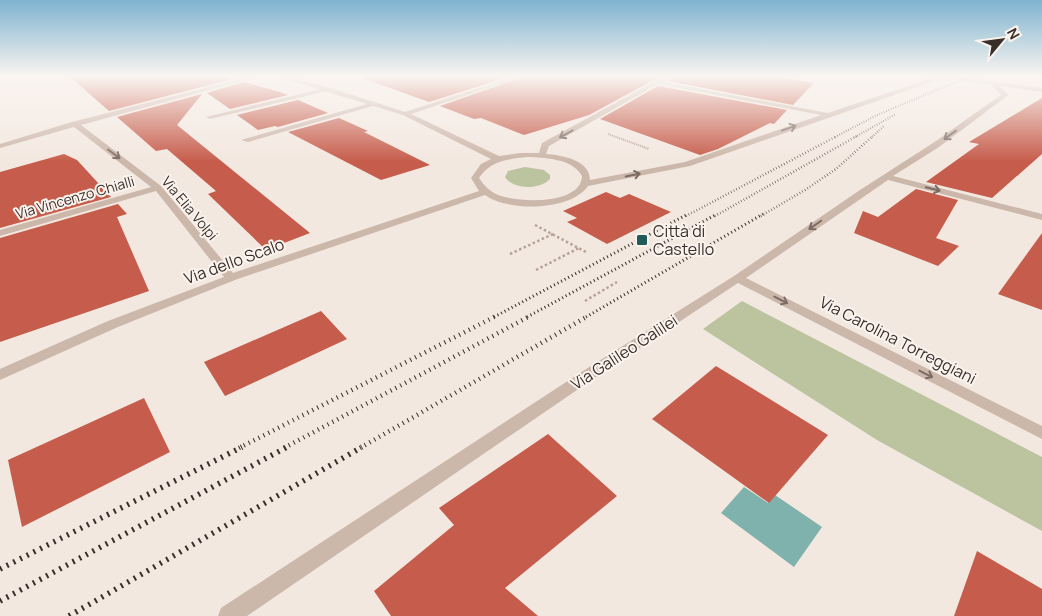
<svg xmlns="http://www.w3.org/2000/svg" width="1042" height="616" viewBox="0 0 1042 616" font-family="Manrope,sans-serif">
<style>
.green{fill:#bbc39f}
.water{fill:#7fb1ad}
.building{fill:#c65c4b}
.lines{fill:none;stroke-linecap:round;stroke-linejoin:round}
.path-far1{stroke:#b8a195;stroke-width:2;stroke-dasharray:1 1;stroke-linecap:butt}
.path{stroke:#b8a195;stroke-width:2.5;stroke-dasharray:2.5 2.5;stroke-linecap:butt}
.lane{fill:#ccb7ab;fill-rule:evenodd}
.street{fill:#ccb7ab;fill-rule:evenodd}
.rail-far4{stroke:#3a2e2a;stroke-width:2;stroke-dasharray:0.5 2;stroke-linecap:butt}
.rail-far3{stroke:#3a2e2a;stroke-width:2.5;stroke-dasharray:0.5 2.5;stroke-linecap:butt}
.rail-far2{stroke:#3a2e2a;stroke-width:3;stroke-dasharray:1 3;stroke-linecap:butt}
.rail-far1{stroke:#3a2e2a;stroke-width:4.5;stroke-dasharray:1 4.5;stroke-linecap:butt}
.rail{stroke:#3a2e2a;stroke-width:5.5;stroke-dasharray:2 5.5;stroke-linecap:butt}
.oneway{stroke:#7c6c64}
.poi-dot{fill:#1f5c59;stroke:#faf3ed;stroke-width:2}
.labels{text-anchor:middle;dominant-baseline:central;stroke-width:4;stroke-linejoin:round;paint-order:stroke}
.far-street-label{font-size:14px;fill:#3a2e2a;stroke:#faf3ed}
.poi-label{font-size:16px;fill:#3a2e2a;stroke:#faf3ed;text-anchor:start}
.street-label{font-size:16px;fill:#3a2e2a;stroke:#faf3ed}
</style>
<rect width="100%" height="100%" fill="#f3e8e0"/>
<g class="green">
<path d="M525,167l19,3 6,5v4c-10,11 -37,11 -45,-2l3,-6z"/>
<path d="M742,301l300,156v74l-165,-91 -174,-111z"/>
</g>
<path class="water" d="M744,487l24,16 7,-8 47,32 -28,40 -73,-54z"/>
<g class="building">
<path d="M69,76h150l13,3 -123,32z"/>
<path d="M366,76h145l-82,26 -64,-23z"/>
<path d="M526,76h135l-72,39 -65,20 -43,-17 -7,1 -34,-13z"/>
<path d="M674,76h97l43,7 -21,22 -125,-24z"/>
<path d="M244,82l36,10 8,3 -58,14 -23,-16z"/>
<path d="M658,86l129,24 -13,14 -4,-1 -52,26 -18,6 -100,-36z"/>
<path d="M202,94l-25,31 133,108 -44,17 -58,-56 8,-3 -49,-42 -11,2 -39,-34z"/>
<path d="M1042,98v56l-50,44 -66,-16 53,-38 -10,-2z"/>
<path d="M298,100l30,13 -50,14 -3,-1 -17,4 -21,-15z"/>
<path d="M339,118l29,13 -4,1 66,33 -49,15 -93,-48z"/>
<path d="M64,154l13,6 34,37 -111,31v-56z"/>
<path d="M916,189l42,11 -22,38 23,8 -21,20 -84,-33 9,-22 15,6z"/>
<path d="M606,192l14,6 9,-4 42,18 -64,32 -40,-22 10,-4 -14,-7z"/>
<path d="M118,204l9,10 -10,3 32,74 -149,51v-104z"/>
<path d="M1042,233v77l-44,-16z"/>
<path d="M321,311l26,28 -122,57 -21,-34z"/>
<path d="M716,366l112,69 -59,68 -117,-84z"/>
<path d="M144,398l26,54 -148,75 -14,-67z"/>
<path d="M548,434l69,62 -112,92 33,28h-147l-17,-25 80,-66 -15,-17z"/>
<path d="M977,551l65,38v27h-88z"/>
</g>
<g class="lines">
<path class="path-far1" d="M608,134l41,15"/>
<g class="path">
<path d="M535,225l51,27"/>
<path d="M510,254l43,-20"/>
<path d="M536,270l43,-22"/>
<path d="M585,301l32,-19"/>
</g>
<g class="lane">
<path d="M329,87l2,1v2l-121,29 -4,-2z"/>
<path d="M374,102l3,2 -1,1 -128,37 -7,-2z"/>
</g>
<path class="street" d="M252,76h9l-180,49 80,61 72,87 246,-82 -8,-13 10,-14 10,-5 -88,-44 -128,-39h9l47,12 74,24 111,-36h8l-113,38 88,42 21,-3h19l3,-10 110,-60 1,-2 12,-5h7l-9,6 165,31 110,-37h15l89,12v4l-42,-6 8,9 -1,1 -68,51 -46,29 149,38v6l-154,-40 -142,98 296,148v13l-304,-156 -145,96 -346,237h-29l3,-8 362,-237 151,-95 126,-86 73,-47 68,-48 -9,-10 -49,-7 -253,88 -102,20c-17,25 -80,26 -103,9l-250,85 -117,47 -118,53v-11l108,-48 116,-44 -68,-86 -156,45v-6l151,-43 -77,-60 -74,21v-4l72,-22zM658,84l163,31 -136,47 -95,18c0,-20 -28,-25 -44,-26l3,-8zM527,157c18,1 45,1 55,19 -1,30 -67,27 -86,18 -8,-4 -12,-9 -17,-16 11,-17 29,-19 48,-21z"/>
<g class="rail-far4">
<path d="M835,137l42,-22 93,-39"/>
<path d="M855,137l41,-23"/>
<path d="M872,137l12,-11"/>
</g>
<g class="rail-far3">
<path d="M686,216l151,-80"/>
<path d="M715,216l142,-80"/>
<path d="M761,216l44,-26 31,-21 37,-33"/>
</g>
<g class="rail-far2">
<path d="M494,317l194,-103"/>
<path d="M527,317l190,-103"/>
<path d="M586,317l177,-103"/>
</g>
<g class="rail-far1">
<path d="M239,448l257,-132"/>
<path d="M284,448l246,-132"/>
<path d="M360,448l228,-132"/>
</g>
<g class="rail">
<path d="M0,569l242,-122"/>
<path d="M0,601l287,-154"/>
<path d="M69,616l293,-169"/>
</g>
</g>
<defs><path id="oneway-shaft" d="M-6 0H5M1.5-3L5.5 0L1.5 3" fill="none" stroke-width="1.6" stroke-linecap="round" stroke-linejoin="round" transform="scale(1.25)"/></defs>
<g class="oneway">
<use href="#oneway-shaft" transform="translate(789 128) rotate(-20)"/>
<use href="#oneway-shaft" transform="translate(566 134) rotate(151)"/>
<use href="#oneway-shaft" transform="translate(950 135) rotate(144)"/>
<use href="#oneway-shaft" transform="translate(114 154) rotate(37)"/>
<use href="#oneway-shaft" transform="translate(633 175) rotate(-12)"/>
<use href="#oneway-shaft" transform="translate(933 189) rotate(14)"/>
<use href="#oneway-shaft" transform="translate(815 225) rotate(145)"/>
<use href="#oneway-shaft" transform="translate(781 300) rotate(27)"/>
<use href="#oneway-shaft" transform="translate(926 374) rotate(27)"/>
</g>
<linearGradient id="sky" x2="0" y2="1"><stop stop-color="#7eb3d0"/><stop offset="0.47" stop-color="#faf5f1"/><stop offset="1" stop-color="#faf5f1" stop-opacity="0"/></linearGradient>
<rect width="1042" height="162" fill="url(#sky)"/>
<rect class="poi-dot" x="636" y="234" width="12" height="12" rx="2.5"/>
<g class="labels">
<g class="far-street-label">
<text transform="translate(75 197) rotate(-16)">Via Vincenzo Chialli</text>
<text transform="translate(190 208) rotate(50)">Via Elia Volpi</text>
</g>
<g class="poi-label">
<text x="653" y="231">Città di<tspan x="653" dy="18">Castello</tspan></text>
</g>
<g class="street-label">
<text transform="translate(234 261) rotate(-20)">Via dello Scalo</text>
<text transform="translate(898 340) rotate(27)">Via Carolina Torreggiani</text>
<text transform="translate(624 352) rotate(-33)">Via Galileo Galilei</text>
</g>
</g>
<g transform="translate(1002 40) rotate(61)" stroke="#faf3ed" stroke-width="4" paint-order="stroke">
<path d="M0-4L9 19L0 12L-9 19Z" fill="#3a2e2a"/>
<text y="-8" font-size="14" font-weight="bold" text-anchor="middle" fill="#3a2e2a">N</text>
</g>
</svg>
